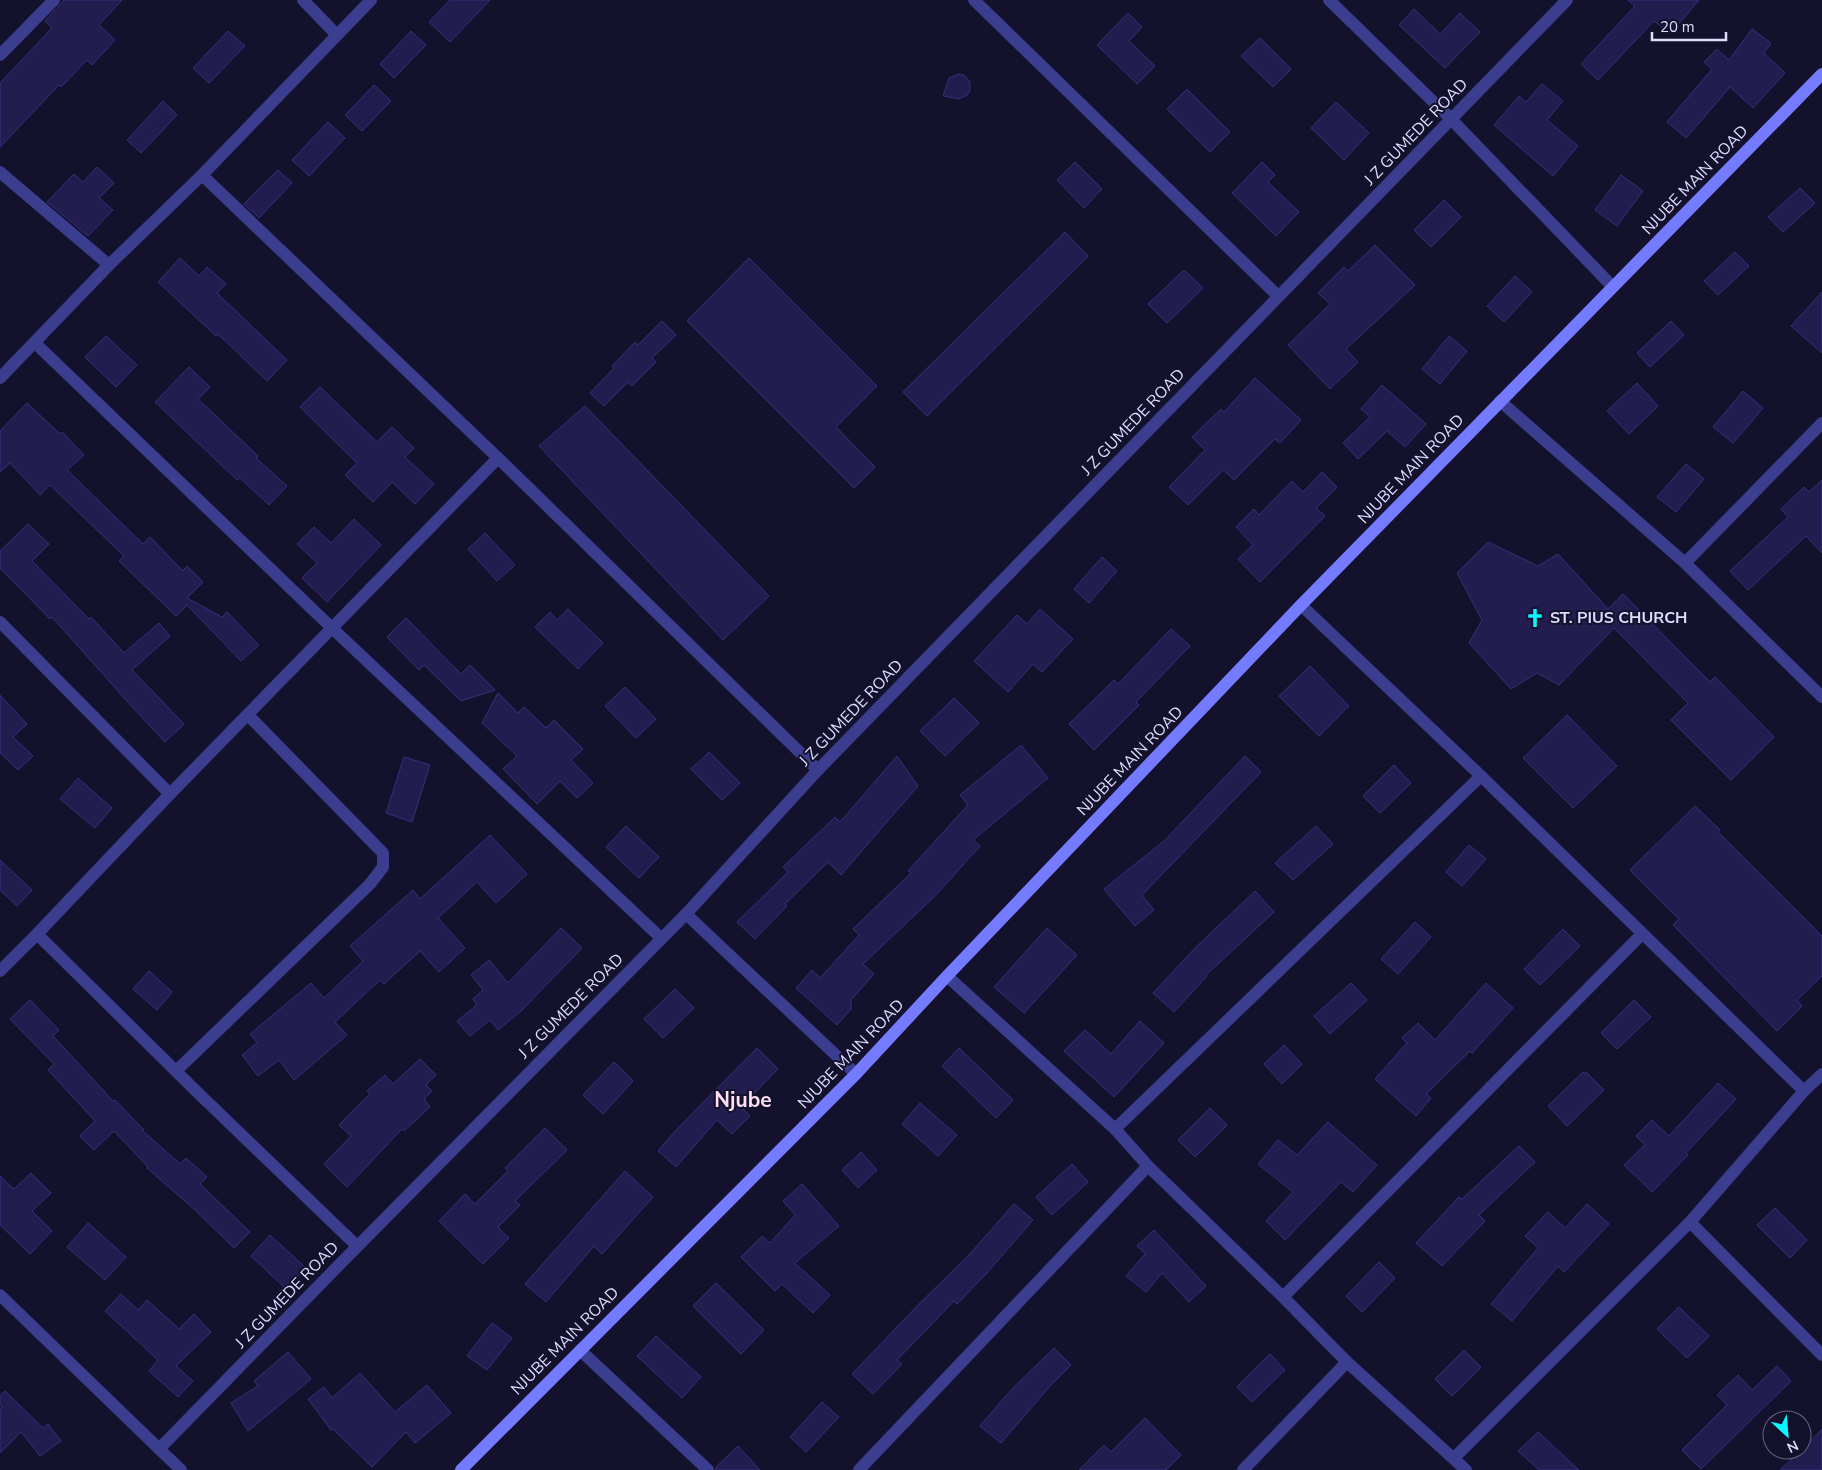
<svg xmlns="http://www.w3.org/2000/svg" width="1822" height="1470" viewBox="0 0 1822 1470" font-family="'Nunito Sans',sans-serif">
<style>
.building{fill:#231c4f;stroke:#382e7c}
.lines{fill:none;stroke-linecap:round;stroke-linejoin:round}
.street{stroke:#3b3d8e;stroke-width:12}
.secondary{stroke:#747bff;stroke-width:12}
.labels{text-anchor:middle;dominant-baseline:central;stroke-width:4;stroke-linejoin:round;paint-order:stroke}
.street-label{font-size:16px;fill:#dfddff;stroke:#14112d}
.poi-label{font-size:16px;font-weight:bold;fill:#dfddff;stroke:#14112d;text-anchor:start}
.district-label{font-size:21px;font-weight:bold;fill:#ffdff6;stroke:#14112d}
</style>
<rect width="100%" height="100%" fill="#14112d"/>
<g class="building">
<path d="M64,0h58l-23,25 16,15 -23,25 -5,-5 -26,27 -2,-2 -59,62v-64l52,-55 -7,-7z"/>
<path d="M450,0h40l-40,42 -21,-20z"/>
<path d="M1628,0h71l-29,34 -16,-13 -56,59 -17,-16 54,-58z"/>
<path d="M1414,9l26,25 20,-21 20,19 -35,36 -46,-43z"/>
<path d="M1128,13l14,14 -13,14 26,25 -18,18 -40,-39z"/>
<path d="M1752,29l19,14 -7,10 21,20 -32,35 -23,-21 -44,51 -19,-16 45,-53 -8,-7 13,-13 12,11z"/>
<path d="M228,31l17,15 -36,37 -16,-15z"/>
<path d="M411,31l15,14 -32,33 -14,-14z"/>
<path d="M1260,38l31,31 -18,18 -32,-31z"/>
<path d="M959,74l5,1 6,7v9l-3,4 -8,4 -16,-3 6,-18z"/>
<path d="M1542,84l21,17 -16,19 31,26 -25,30 -59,-51 25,-29 7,6z"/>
<path d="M374,85l17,16 -29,30 -17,-16z"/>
<path d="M1187,89l43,43 -20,20 -43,-43z"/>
<path d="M163,101l14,14 -36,38 -14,-13z"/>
<path d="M1336,102l33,31 -25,27 -33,-32z"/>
<path d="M328,122l17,16 -36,38 -17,-16z"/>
<path d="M1075,162l27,27 -18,19 -27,-28z"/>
<path d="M1262,162l13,13 -7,7 31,30 -23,24 -44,-43z"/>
<path d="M97,167l17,16 -15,15 14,12 -25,26 -41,-34 27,-28 9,8z"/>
<path d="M278,170l14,13 -33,35 -15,-14z"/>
<path d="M1621,175l22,16 -26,35 -22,-16z"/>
<path d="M1800,188l15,15 -32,29 -15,-15z"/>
<path d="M1444,200l17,17 -30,30 -17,-17z"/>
<path d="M1065,232l23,24 -161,160 -24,-24z"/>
<path d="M1375,245l40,40 -69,64 12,13 -28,27 -42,-44 42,-41 -12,-11 26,-26 4,4z"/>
<path d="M1735,252l14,14 -31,29 -14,-14z"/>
<path d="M180,258l19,18 8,-9 19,17 -9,9 70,67 -20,21 -49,-47 -2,2 -58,-54z"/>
<path d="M749,258l128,128 -41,41 39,40 -21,21 -167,-167z"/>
<path d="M1184,270l19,18 -36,35 -19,-19z"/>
<path d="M1515,276l17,16 -28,30 -17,-16z"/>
<path d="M1822,292v61l-31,-27z"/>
<path d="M662,321l14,14 -24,23 4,4 -24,24 -4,-4 -24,24 -14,-13 24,-25 -2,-2 23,-24 3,3z"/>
<path d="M1671,321l13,14 -34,32 -13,-14z"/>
<path d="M106,336l31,29 -21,22 -31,-30z"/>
<path d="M1449,336l18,15 -27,33 -18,-15z"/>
<path d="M189,367l21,20 -12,12 60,57 -2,2 31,28 -18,19 -29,-27 -3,2 -82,-78z"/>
<path d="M1255,378l46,42 -21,23 -5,-4 -41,41 -11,-10 -35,35 -19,-18 36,-37 -13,-13 29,-28 3,3z"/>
<path d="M1637,383l21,23 -29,28 -22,-23z"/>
<path d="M1382,385l44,39 -21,23 -18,-16 -29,28 -15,-16 27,-26 -9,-8z"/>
<path d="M320,387l57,55 15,-15 22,21 -9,9 29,27 -19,20 -23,-22 -19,20 -28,-27 12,-12 -57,-56z"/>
<path d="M1743,391l20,17 -30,35 -20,-16z"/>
<path d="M27,403l33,31 2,-2 22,23 -17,15 76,74 7,-7 33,34 4,-5 16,16 -16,16 35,19 5,-5 32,33 -18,16 -54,-56 -11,11 -57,-55 5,-5 -74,-71 -10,10 -30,-32 -10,9v-41z"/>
<path d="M585,406l184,190 -46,44 -184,-194z"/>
<path d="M1686,464l18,15 -28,33 -19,-15z"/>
<path d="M1322,472l15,15 -21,21 9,8 -65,66 -22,-23 15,-14 -17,-18 18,-18 5,6 33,-34 11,11z"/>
<path d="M1822,480v73l-16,-17 -58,54 -18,-19 58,-54 -7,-8 23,-22 5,5z"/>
<path d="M354,519l27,26 -54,57 -25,-24 15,-15 -20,-19 17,-17 17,16z"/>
<path d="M28,524l21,20 -17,17 57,58 2,-2 33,36 35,-30 11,13 -38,34 52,54 -19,18 -31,-33 -82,-92 -2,2 -50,-51v-17z"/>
<path d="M485,533l30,32 -18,16 -29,-32z"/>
<path d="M1488,542l50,24 20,-12 50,55 15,-15 87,88 5,-5 59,60 -43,43 -60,-60 17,-17 -74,-75 -55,57 -22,-12 -26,16 -42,-46 13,-23 -25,-47z"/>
<path d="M1102,557l15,14 -28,32 -15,-14z"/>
<path d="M568,609l35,34 -25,26 -43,-42 15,-15 7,8z"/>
<path d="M1040,609l33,30 -31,33 -9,-8 -25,28 -34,-31 43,-46 10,9z"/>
<path d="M406,618l55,56 9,-9 25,25 -34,11 -37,-36 -5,5 -32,-33z"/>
<path d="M1171,629l19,17 -54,56 3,3 -45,45 -25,-26 45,-44 4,4z"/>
<path d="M1310,666l39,40 -30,30 -40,-40z"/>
<path d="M625,687l31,32 -20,19 -31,-32z"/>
<path d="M498,693l20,20 6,-6 22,21 8,-8 29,29 -12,11 22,23 -16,15 -17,-17 -23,23 -34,-35 14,-13 -35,-33z"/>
<path d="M0,695l27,29 -14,13 20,19 -15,14 -18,-17z"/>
<path d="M954,698l25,25 -34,33 -25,-25z"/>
<path d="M1567,715l50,51 -44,42 -50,-50z"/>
<path d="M1021,745l27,33 -75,62 7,6 -45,50 -72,68 11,10 -23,26v9l-14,16 -41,-37 16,-18 8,8 39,-43 -6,-6 58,-56 -3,-2 60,-66 -8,-10z"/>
<path d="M709,752l31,31 -18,17 -31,-31z"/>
<path d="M897,756l21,30 -77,89 -13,-13 -43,42 2,2 -32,33 -18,-17 51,-50 -5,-5 52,-50 5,5z"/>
<path d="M1245,756l16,16 -119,123 12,15 -19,16 -31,-37 60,-48z"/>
<path d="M404,757l26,8 -18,57 -26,-9z"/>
<path d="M1394,765l17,18 -31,30 -17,-17z"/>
<path d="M78,778l34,30 -17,20 -35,-29z"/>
<path d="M1695,806l25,24 -2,2 104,104v40l-25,24 5,6 -25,25 -104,-106 6,-6 -49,-49z"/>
<path d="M626,826l33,31 -20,21 -33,-31z"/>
<path d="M1316,826l17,18 -40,36 -18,-17z"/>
<path d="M490,835l37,39 -31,29 -19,-21 -39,36 27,30 -26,24 -19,-21 -36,33 -4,-4 -45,42 12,13 -53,45 -15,-20 -21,16 -16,-21 15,-12 -7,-9 61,-51 13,15 39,-37 -13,-15 63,-56 7,9z"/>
<path d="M1469,845l17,14 -24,27 -16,-14z"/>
<path d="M0,860l32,30 -15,16 -17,-16z"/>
<path d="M1255,891l19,21 -68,63 1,1 -33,36 -21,-19 42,-45z"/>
<path d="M1415,922l16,15 -33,37 -17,-15z"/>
<path d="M561,928l21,20 -61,63 -23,19 -8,-10 -20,16 -13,-15 20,-16 -4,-6 10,-9 -12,-15 18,-15 19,23z"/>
<path d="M1047,928l30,27 -53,58 -30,-26z"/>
<path d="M1563,929l17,17 -40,39 -16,-16z"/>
<path d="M149,971l23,21 -15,18 -24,-21z"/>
<path d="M1351,983l16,17 -37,34 -16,-18z"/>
<path d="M1486,983l27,25 -41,45 -2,-2 -44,43 5,4 -15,18 -41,-37 32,-36 -5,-5 16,-15 17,17z"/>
<path d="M675,989l19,19 -31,30 -19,-19z"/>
<path d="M30,1000l29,30 -6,6 61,66 1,-2 29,30 -1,1 37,33 6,-6 21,19 -7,7 50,48 -16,16 -40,-39 -47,-41 1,-1 -34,-36 -20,19 -14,-14 15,-15 -47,-51 6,-6 -44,-45z"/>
<path d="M1634,1000l17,17 -34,32 -16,-16z"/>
<path d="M1140,1021l24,22 -50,54 -50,-46 21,-21 26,24z"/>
<path d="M1284,1045l18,19 -20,20 -18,-20z"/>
<path d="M757,1048l21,21 -37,38 9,9 -18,18 -15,-14 -41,47 -18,-16 19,-22z"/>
<path d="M959,1048l54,52 -17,18 -54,-52z"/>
<path d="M420,1059l16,16 -10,10 6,6 -8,8 6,8 -26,24 -2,-2 -55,58 -23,-23 27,-28 -12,-11 31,-31 -3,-3 18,-16 8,9z"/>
<path d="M614,1062l19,19 -30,33 -20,-19z"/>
<path d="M1583,1072l2,2 1,-2 18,18 -37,36 -19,-20z"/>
<path d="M1718,1083l18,16 -50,54 2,2 -36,37 -28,-27 21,-20 -9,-9 16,-16 17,16z"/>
<path d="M920,1103l37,32 -19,21 -36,-32z"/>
<path d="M1210,1108l17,17 -32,32 -17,-17z"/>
<path d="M1328,1122l49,43 -24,27 -12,-10 -56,58 -19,-19 27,-29 -35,-28 20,-24 19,15z"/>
<path d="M545,1128l22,22 -52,51 5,4 -22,22 11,11 -26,26 -44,-43 26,-27 10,10 33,-33 -3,-3z"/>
<path d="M1519,1146l16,16 -56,53 6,6 -43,45 -26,-23 43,-46 3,2z"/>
<path d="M861,1152l16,18 -19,18 -16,-18z"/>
<path d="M1072,1164l16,18 -36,33 -16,-18z"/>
<path d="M625,1171l28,26 -51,57 -8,-8 -48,56 -21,-18z"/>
<path d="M31,1173l20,20 -19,18 20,20 -22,23 -30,-29v-49l14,13z"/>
<path d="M802,1184l37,42 -44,37 35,32 -17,18 -31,-29 -7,7 -34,-34 21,-21 8,7 25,-28 -12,-14z"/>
<path d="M1014,1204l19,16 -47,54 -29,30 -3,-3 -57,59 5,4 -29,30 -21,-20 68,-71 48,-47z"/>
<path d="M1587,1204l22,20 -45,48 -6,-6 -46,55 -21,-17 47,-56 -13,-12 23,-24 17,16z"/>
<path d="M1775,1208l32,32 -17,18 -33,-33z"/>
<path d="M88,1223l38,34 -21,23 -38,-33z"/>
<path d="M1154,1230l52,56 -17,16 -27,-29 -16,19 -20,-16 19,-22 -8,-8z"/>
<path d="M270,1235l36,33 -20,21 -35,-33z"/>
<path d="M1379,1262l16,16 -33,34 -16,-16z"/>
<path d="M716,1283l48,47 -23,24 -48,-48z"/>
<path d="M121,1294l17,16 9,-10 32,29 15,-15 17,18 -35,34 17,15 -15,16 -29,-26 9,-11 -53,-49z"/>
<path d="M1679,1307l30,29 -22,22 -30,-29z"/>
<path d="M492,1323l20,15 -25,32 -20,-14z"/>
<path d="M656,1336l45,41 -19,21 -45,-42z"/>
<path d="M1054,1348l17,17 -20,20 -50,58 -21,-17 31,-36z"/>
<path d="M1464,1350l17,17 -29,29 -17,-17z"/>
<path d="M288,1352l23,27 -63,52 -17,-28 27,-17 -4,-5z"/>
<path d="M1270,1354l15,16 -33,32 -15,-15z"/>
<path d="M1777,1366l14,15 -90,88 -19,-19 45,-45 -10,-10 21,-20 14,15z"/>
<path d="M360,1373l35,39 32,-27 24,28 -36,30 -9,-11 -34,35 -39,-38 -2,1 -23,-31 16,-12 8,11z"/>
<path d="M5,1391l38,37 5,-4 13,17 -21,15 -19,-24 -21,21v-43l2,-3 -2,-3v-8z"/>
<path d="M822,1402l17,15 -33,35 -16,-15z"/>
<path d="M1145,1418l36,37 -15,15h-87l25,-25 7,7z"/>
<path d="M1822,1429v41h-42l22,-20z"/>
<path d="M1538,1432l41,38h-40l-21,-19z"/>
<path d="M738,1446l22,24h-44v-3z"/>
</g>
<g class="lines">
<g class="street">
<path d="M303,0l34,35"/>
<path d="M974,0l304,296"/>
<path d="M1329,0l122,119 162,168"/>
<path d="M0,55l54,-55"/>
<path d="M0,172l109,93"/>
<path d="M202,175l296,283 320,312"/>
<path d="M35,343l298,286 328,309"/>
<path d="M0,378l109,-113 93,-90 169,-175"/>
<path d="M1500,401l185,162 137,134"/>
<path d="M1685,563l137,-140"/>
<path d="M1301,605l180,171 323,315"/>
<path d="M0,622l170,172"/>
<path d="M686,914l170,160"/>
<path d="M37,934l157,155 163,157"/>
<path d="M0,971l37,-37 133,-140 328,-336"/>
<path d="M947,976l168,153 33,37 135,131 64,65 119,108"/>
<path d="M176,1071l194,-187 13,-17v-14l-135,-138"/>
<path d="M1115,1129l366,-353"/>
<path d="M1690,1222l132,133"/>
<path d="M0,1295l181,175"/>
<path d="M1283,1297l359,-363"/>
<path d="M580,1350l128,120"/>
<path d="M159,1449l182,-186 345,-349 132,-144 749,-770"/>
<path d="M1454,1458l236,-236 114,-131 18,-17"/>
<path d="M859,1470l289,-304"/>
<path d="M1243,1470l104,-108"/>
</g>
<path class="secondary" d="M461,1470l395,-396 91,-98 354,-371 521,-531"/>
</g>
<defs>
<g id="church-bare" transform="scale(1.5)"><path d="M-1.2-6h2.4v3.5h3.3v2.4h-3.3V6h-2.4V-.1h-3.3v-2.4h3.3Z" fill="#09f7ff" stroke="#14112d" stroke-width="2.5" paint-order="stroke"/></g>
</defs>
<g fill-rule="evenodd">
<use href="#church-bare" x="1535" y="618"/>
</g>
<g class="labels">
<g class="street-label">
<text transform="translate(1416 132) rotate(-46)">J Z GUMEDE ROAD</text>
<text transform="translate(1695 180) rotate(-46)">NJUBE MAIN ROAD</text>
<text transform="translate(1133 422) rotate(-46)">J Z GUMEDE ROAD</text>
<text transform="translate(1411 469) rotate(-46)">NJUBE MAIN ROAD</text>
<text transform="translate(851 713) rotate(-46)">J Z GUMEDE ROAD</text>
<text transform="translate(1130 761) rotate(-46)">NJUBE MAIN ROAD</text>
<text transform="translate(571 1006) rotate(-45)">J Z GUMEDE ROAD</text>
<text transform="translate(851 1054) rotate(-46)">NJUBE MAIN ROAD</text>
<text transform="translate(287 1295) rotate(-46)">J Z GUMEDE ROAD</text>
<text transform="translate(565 1341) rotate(-45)">NJUBE MAIN ROAD</text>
</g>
<g class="poi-label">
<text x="1550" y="618">ST. PIUS CHURCH</text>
</g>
<g class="district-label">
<text x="743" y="1100">Njube</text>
</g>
</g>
<g transform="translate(1787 1435) rotate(154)"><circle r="24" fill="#14112d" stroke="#656381"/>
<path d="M0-4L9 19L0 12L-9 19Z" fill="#09f7ff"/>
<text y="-8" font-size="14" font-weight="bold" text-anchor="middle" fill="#dfddff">N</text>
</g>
<path d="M1652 32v8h74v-8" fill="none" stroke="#dfddff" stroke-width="2.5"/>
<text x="1660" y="32" font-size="15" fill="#dfddff" stroke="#14112d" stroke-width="4" paint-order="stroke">20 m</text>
</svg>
